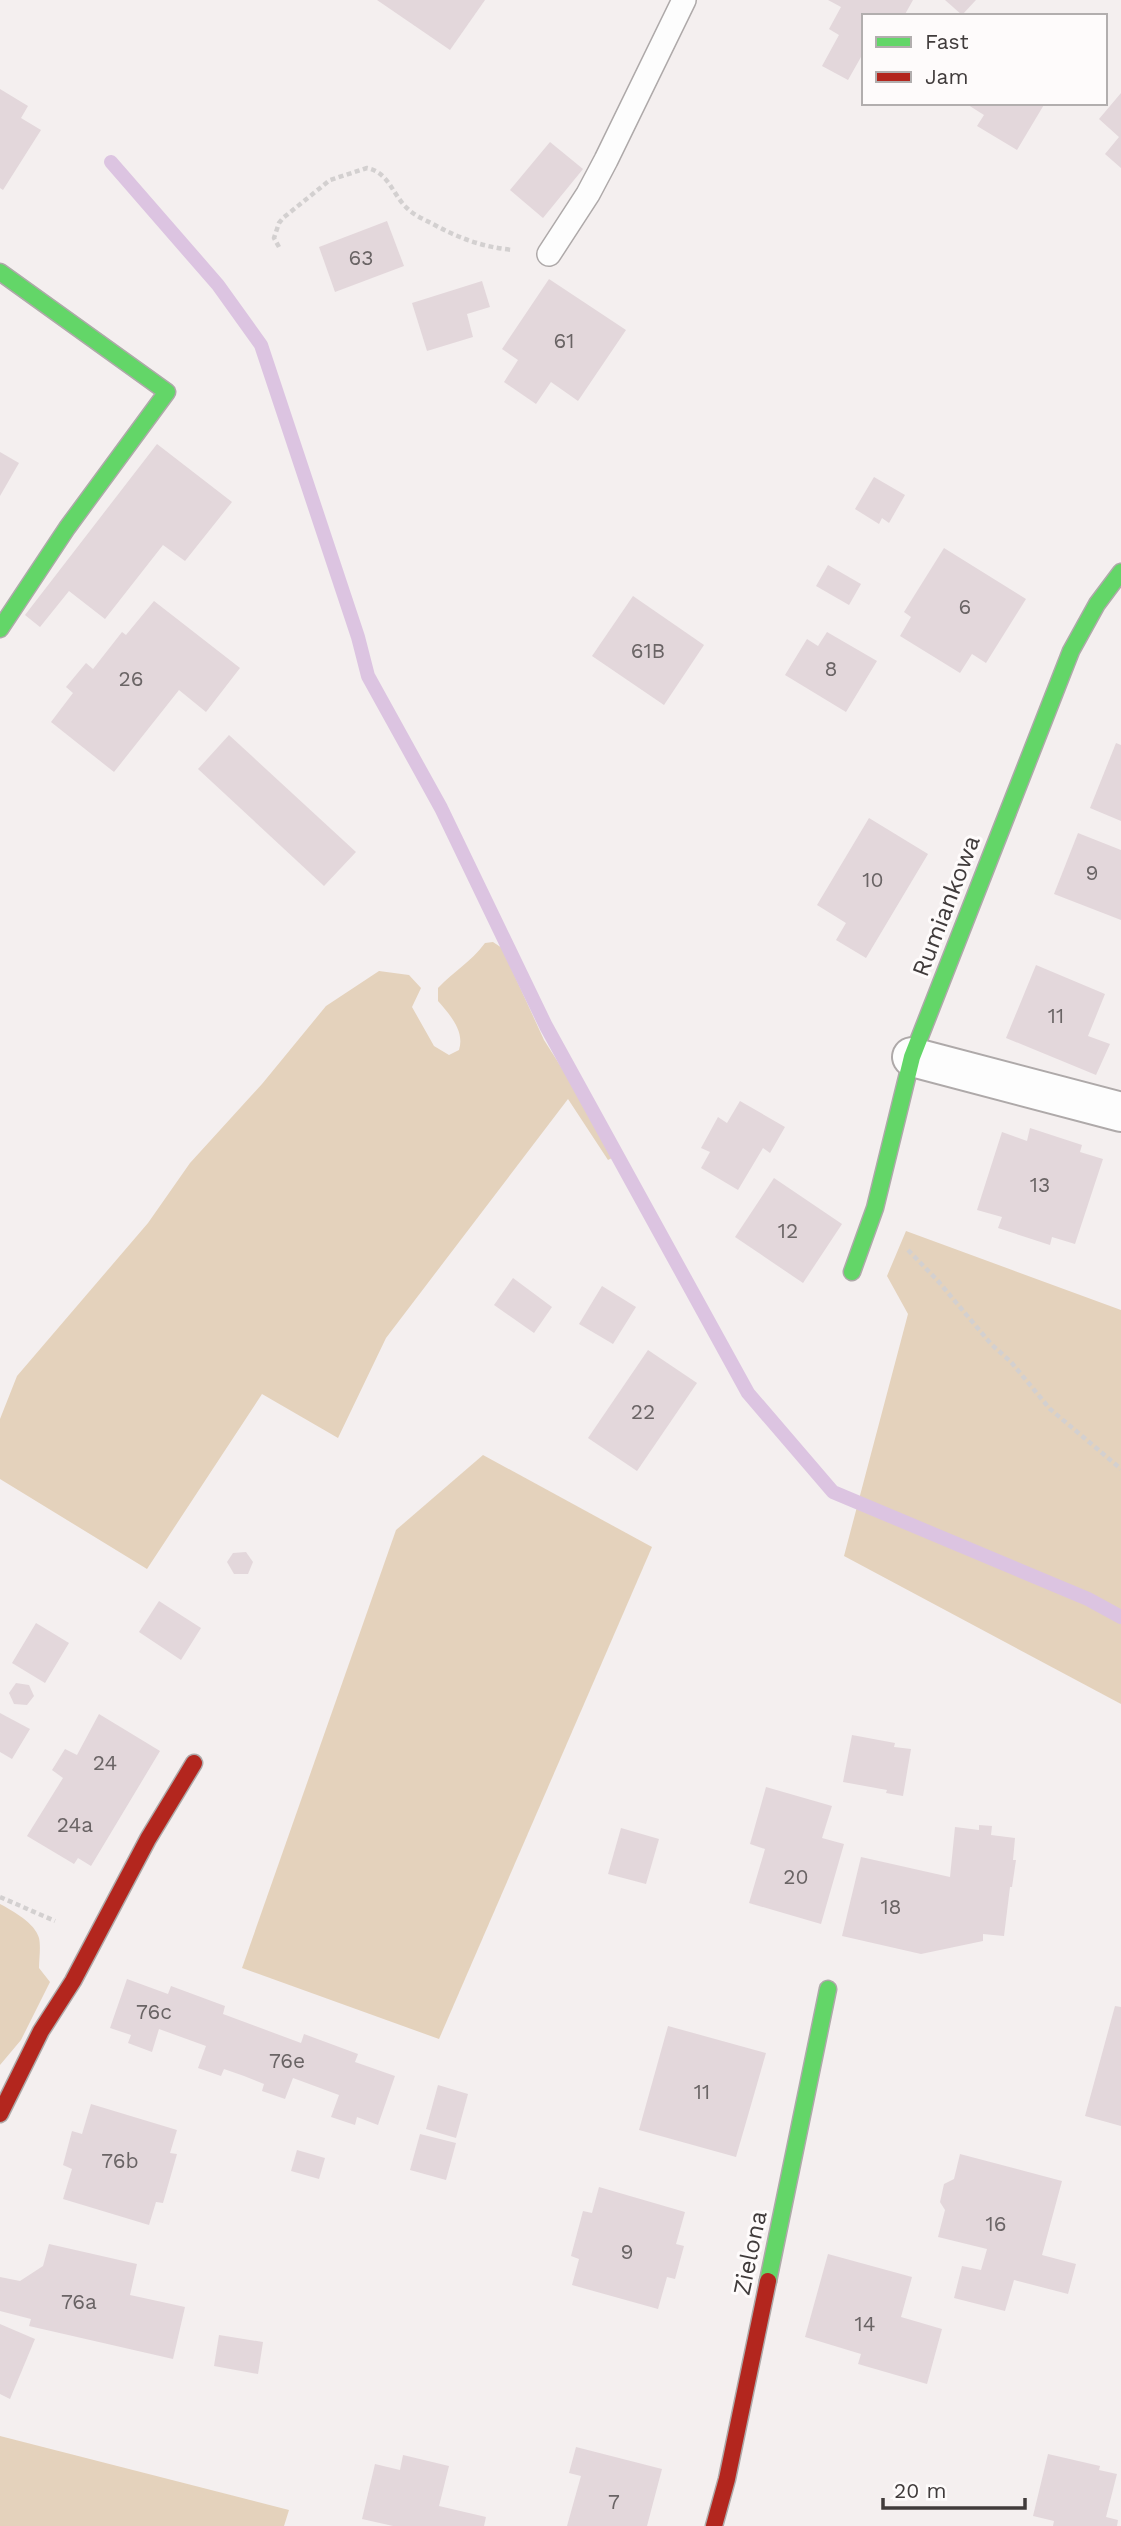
<svg xmlns="http://www.w3.org/2000/svg" width="1121" height="2526" viewBox="0 0 1121 2526" font-family="'Work Sans',sans-serif">
<style>
.green{fill:#e4d2bc}
.lines{fill:none;stroke-linecap:round;stroke-linejoin:round}
.stream{stroke:#dcc4e1;stroke-width:14}
.building{fill:#e3d7db}
.lane-casing{stroke:#aea9a9;stroke-width:26}
.street-casing{stroke:#aea9a9;stroke-width:42}
.fast-casing{stroke:#aea9a9;stroke-width:19}
.jam-casing{stroke:#aea9a9;stroke-width:19}
.path{stroke:#d3d0d0;stroke-width:4.5;stroke-dasharray:5 3.5;stroke-linecap:butt}
.lane{stroke:#fdfdfd;stroke-width:23}
.street{stroke:#fdfdfd;stroke-width:38}
.fast{stroke:#63d668;stroke-width:16}
.jam{stroke:#b3261e;stroke-width:16}
.labels{text-anchor:middle;dominant-baseline:central;stroke-width:6;stroke-linejoin:round;paint-order:stroke}
.number-label{font-size:21px;fill:#6a6465}
.street-label{font-size:24px;fill:#403b3b;stroke:#fefbfb}
</style>
<rect width="100%" height="100%" fill="#f4efef"/>
<g class="green">
<path d="M493,942l9,6 42,92 33,52 35,66 -4,2 -40,-61 -182,239 -48,100 -76,-44 -115,175 -147,-90v-60l17,-43 131,-153 42,-60 72,-79 64,-78 53,-35 30,4 12,13 -9,19 22,39 15,9 10,-5c6,-19 -9,-35 -21,-49v-13c17,-18 32,-25 47,-45z"/>
<path d="M906,1231l215,79v394l-277,-148 64,-242 -21,-38z"/>
<path d="M483,1455l169,92 -213,492 -197,-71 154,-438z"/>
<path d="M0,1904c13,7 35,19 39,34 2,9 0,21 0,30l11,14 -29,58 -21,25z"/>
<path d="M0,2436l289,74 -5,16h-284z"/>
</g>
<g class="lines">
<path class="stream" d="M111,162l107,123 43,60 97,292 10,39 73,132 105,218 202,367 85,99 255,107 33,18"/>
</g>
<g class="building">
<path d="M377,0h108l-35,50z"/>
<path d="M828,0h85l-9,16h-40v42l-3,-1 -13,23 -26,-14 17,-31 -10,-6 12,-22z"/>
<path d="M945,0h31l-14,15z"/>
<path d="M0,89l28,17 -7,12 20,12 -38,60 -3,-2z"/>
<path d="M1121,93v75l-16,-14 14,-17 -20,-18z"/>
<path d="M965,103h80l-28,47 -40,-24 7,-11z"/>
<path d="M550,142l33,27 -40,49 -33,-28z"/>
<path d="M387,221l17,45 -69,26 -16,-45z"/>
<path d="M549,279l77,51 -48,71 -27,-19 -15,22 -32,-22 14,-22 -16,-11z"/>
<path d="M482,281l8,26 -23,7 6,23 -46,14 -15,-48z"/>
<path d="M157,444l75,58 -47,59 -22,-16 -58,74 -36,-28 -29,36 -15,-12z"/>
<path d="M0,452l19,11 -19,33z"/>
<path d="M874,477l31,18 -16,28 -7,-5 -3,6 -24,-15z"/>
<path d="M944,548l82,51 -40,64 -14,-9 -12,19 -60,-37 11,-19 -7,-5z"/>
<path d="M828,565l33,19 -12,21 -33,-19z"/>
<path d="M633,596l71,49 -40,60 -72,-49z"/>
<path d="M154,601l86,67 -34,44 -27,-22 -65,82 -63,-50 22,-29 -7,-6 20,-24 7,6 29,-37 4,3z"/>
<path d="M827,632l50,29 -31,51 -61,-37 22,-36 11,7z"/>
<path d="M229,735l127,117 -32,34 -126,-117z"/>
<path d="M1116,743l5,2v76l-31,-13z"/>
<path d="M869,818l59,36 -62,104 -30,-18 10,-17 -29,-18z"/>
<path d="M1078,833l43,17v70l-67,-26z"/>
<path d="M1036,965l69,29 -17,42 22,8 -14,31 -90,-37z"/>
<path d="M740,1101l45,26 -15,26 -7,-5 -25,42 -37,-22 9,-16 -9,-4 17,-31 9,6z"/>
<path d="M1030,1128l52,17 -2,7 23,7 -28,85 -23,-7 -2,8 -52,-17 4,-11 -25,-7 25,-78 25,9z"/>
<path d="M774,1178l68,46 -39,59 -68,-46z"/>
<path d="M513,1278l39,29 -18,26 -40,-28z"/>
<path d="M602,1286l34,21 -23,37 -34,-20z"/>
<path d="M648,1350l49,33 -60,88 -49,-33z"/>
<path d="M246,1552l7,10 -5,12h-14l-7,-12 6,-9z"/>
<path d="M159,1601l42,27 -20,32 -42,-28z"/>
<path d="M36,1623l33,20 -24,40 -33,-20z"/>
<path d="M16,1683l13,2 5,11 -7,9 -13,-1 -5,-11z"/>
<path d="M0,1713l30,16 -18,30 -12,-7z"/>
<path d="M99,1714l61,37 -69,115 -13,-8 -4,6 -47,-28 36,-58 -11,-8 13,-21 12,6z"/>
<path d="M852,1735l43,8 -1,4 17,2 -8,47 -17,-3 1,-3 -44,-8z"/>
<path d="M766,1787l66,19 -10,32 22,6 -23,80 -72,-21 16,-54 -15,-5z"/>
<path d="M979,1825l13,1 -1,9 24,3 -2,22h3l-4,27h-2l-6,49 -21,-2v7l-62,13 -79,-18 19,-79 89,20 5,-50 24,3z"/>
<path d="M621,1828l38,11 -13,45 -38,-10z"/>
<path d="M127,1979l41,15 3,-8 54,20 -2,8 78,29 3,-9 54,20 -3,8 40,14 -17,49 -21,-8 -2,8 -24,-8 8,-22 -46,-17 -8,21 -23,-8 2,-7 -20,-8 -20,-7 -3,7 -23,-8 8,-22 -47,-17 -7,23 -24,-9 3,-8 -21,-7z"/>
<path d="M1115,2006l6,1v119l-36,-10z"/>
<path d="M668,2026l98,27 -30,104 -97,-27z"/>
<path d="M438,2085l30,9 -12,44 -30,-9z"/>
<path d="M91,2104l86,26 -7,23 7,1 -14,49 -7,-1 -7,23 -86,-26 9,-30 -9,-4 9,-34 10,3z"/>
<path d="M420,2134l36,9 -10,37 -36,-10z"/>
<path d="M297,2150l28,8 -6,21 -28,-8z"/>
<path d="M960,2154l102,27 -20,74 34,9 -8,30 -54,-14 -9,31 -51,-13 8,-32 19,4 6,-21 -49,-12 7,-27 -5,-8 4,-18 10,-5z"/>
<path d="M599,2187l86,25 -9,32 8,2 -9,33 -8,-2 -9,32 -86,-24 7,-26 -8,-3 12,-45 9,2z"/>
<path d="M49,2244l88,20 -7,31 55,12 -12,52 -144,-33 2,-7 -31,-8v-34l20,4 23,-15z"/>
<path d="M828,2254l84,23 -11,40 41,12 -15,55 -69,-20 3,-10 -56,-17z"/>
<path d="M0,2324l35,15 -25,60 -10,-5z"/>
<path d="M219,2335l44,7 -5,32 -44,-8z"/>
<path d="M576,2447l86,22 -15,57h-80l14,-50 -12,-3z"/>
<path d="M1048,2454l52,12 -1,4 18,4 -11,43 12,3 -1,6h-64l1,-5 -21,-5z"/>
<path d="M403,2455l46,11 -10,40 47,11 -2,9h-91l-31,-7 13,-55 25,6z"/>
</g>
<g class="lines">
<g class="lane-casing">
<path id="lane" d="M549,254l39,-60 18,-34 78,-160"/>
</g>
<g class="street-casing">
<path id="street" d="M912,1057l209,55"/>
</g>
<g class="fast-casing">
<g id="fast">
<path d="M0,272l167,120 -100,136 -67,101"/>
<path d="M852,1272l23,-64 37,-151 159,-406 26,-47 24,-32"/>
<path d="M768,2281l60,-292"/>
</g>
</g>
<g class="jam-casing">
<g id="jam">
<path d="M0,2114l41,-83 32,-50 75,-142 46,-76"/>
<path d="M714,2526l13,-47 41,-198"/>
</g>
</g>
<g class="path">
<path d="M279,247l-5,-9 5,-15 4,-5 47,-38 37,-12c23,5 25,27 41,41 6,6 15,10 23,14 27,15 51,24 82,27"/>
<path d="M908,1250l30,31 53,63 20,18 39,47 71,60"/>
<path d="M0,1897l55,24"/>
</g>
<use href="#lane" class="lane"/>
<use href="#street" class="street"/>
<use href="#fast" class="fast"/>
<use href="#jam" class="jam"/>
</g>
<g class="labels">
<g class="number-label">
<text x="361" y="257">63</text>
<text x="564" y="340">61</text>
<text x="965" y="606">6</text>
<text x="648" y="650">61B</text>
<text x="831" y="668">8</text>
<text x="131" y="678">26</text>
<text x="1092" y="872">9</text>
<text x="873" y="879">10</text>
<text x="1056" y="1015">11</text>
<text x="1040" y="1184">13</text>
<text x="788" y="1230">12</text>
<text x="643" y="1411">22</text>
<text x="105" y="1762">24</text>
<text x="75" y="1824">24a</text>
<text x="796" y="1876">20</text>
<text x="891" y="1906">18</text>
<text x="154" y="2011">76c</text>
<text x="287" y="2060">76e</text>
<text x="702" y="2091">11</text>
<text x="120" y="2160">76b</text>
<text x="996" y="2223">16</text>
<text x="627" y="2251">9</text>
<text x="79" y="2301">76a</text>
<text x="865" y="2323">14</text>
<text x="614" y="2501">7</text>
</g>
<g class="street-label">
<text transform="translate(946 906) rotate(-69)">Rumiankowa</text>
<text transform="translate(750 2253) rotate(-78)">Zielona</text>
</g>
</g>
<rect x="862" y="14" width="245" height="91" fill="#fefbfb" stroke="#b2aeae" stroke-width="2"/>
<rect x="876" y="37" width="35" height="10" fill="#63d668" stroke="#b2aeae" stroke-width="2"/>
<text x="925" y="49" font-size="21" fill="#403b3b">Fast</text>
<rect x="876" y="72" width="35" height="10" fill="#b3261e" stroke="#b2aeae" stroke-width="2"/>
<text x="925" y="84" font-size="21" fill="#403b3b">Jam</text>
<path d="M883 2498v10h142v-10" fill="none" stroke="#403b3b" stroke-width="3.5"/>
<text x="894" y="2498" font-size="21" fill="#403b3b" stroke="#fefbfb" stroke-width="5" paint-order="stroke">20 m</text>
</svg>
